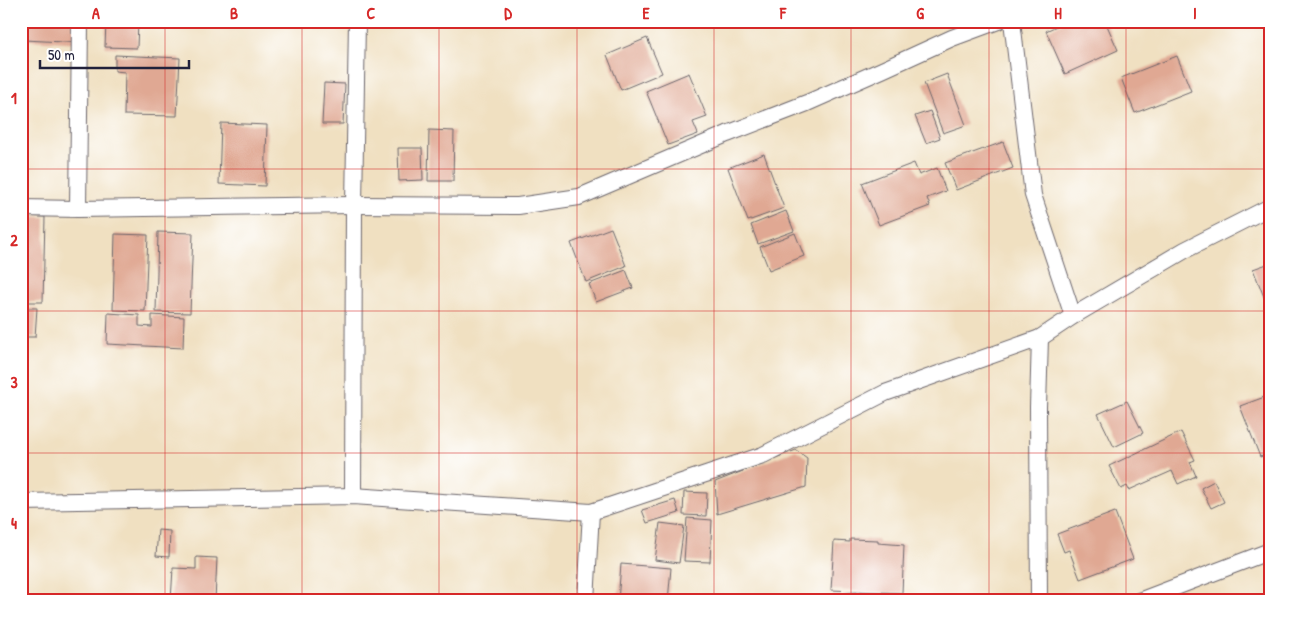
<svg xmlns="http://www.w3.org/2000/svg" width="1291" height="622" viewBox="0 0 1291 622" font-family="'Patrick Hand',sans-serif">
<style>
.building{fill:#e0a893}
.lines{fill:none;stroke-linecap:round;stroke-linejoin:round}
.street-casing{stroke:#6a646a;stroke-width:18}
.street{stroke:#fff;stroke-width:16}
.grid{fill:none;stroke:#d62828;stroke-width:1;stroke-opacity:0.55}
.neatline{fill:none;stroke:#d62828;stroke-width:2}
.grid-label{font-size:16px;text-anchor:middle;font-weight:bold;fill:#d62828}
</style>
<rect width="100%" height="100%" fill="#fff"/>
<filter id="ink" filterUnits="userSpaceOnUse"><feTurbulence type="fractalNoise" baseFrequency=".02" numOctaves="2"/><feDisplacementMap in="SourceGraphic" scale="10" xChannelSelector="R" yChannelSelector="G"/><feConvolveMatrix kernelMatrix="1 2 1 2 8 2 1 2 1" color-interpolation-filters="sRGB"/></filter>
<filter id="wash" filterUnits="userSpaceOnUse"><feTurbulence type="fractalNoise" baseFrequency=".0096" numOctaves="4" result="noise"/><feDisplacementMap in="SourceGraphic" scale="20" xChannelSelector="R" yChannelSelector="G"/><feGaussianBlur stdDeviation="1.12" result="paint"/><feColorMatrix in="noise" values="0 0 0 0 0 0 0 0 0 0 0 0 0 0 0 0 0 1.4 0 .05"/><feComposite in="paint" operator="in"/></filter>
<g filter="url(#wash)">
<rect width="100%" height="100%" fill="#f0e0c1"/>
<g id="blocks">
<g class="building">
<path d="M25,21h60l-1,22 -60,-3z"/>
<path d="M106,21h32l-1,27 -32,-1z"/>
<path d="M1067,21h38l13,29 -53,24 -19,-43z"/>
<path d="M647,38l15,35 -41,17 -14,-35z"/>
<path d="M115,55l65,3 -3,58 -53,-1 1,-43 -10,-1z"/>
<path d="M1177,56l14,35 -56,22 -14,-35z"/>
<path d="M689,73l18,44 -14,5 5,12 -30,11 -22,-54z"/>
<path d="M947,74l19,51 -23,8 -19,-50z"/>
<path d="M324,83l21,1 -2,40h-21z"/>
<path d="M930,111l10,27 -14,5 -11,-27z"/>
<path d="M221,123l46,2 -2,61 -46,-2z"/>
<path d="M429,130l25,1 -1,50h-25z"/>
<path d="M1003,142l10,26 -57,22 -11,-27z"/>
<path d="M398,148h24l1,32 -24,1z"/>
<path d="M764,154l20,54 -36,13 -20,-53z"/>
<path d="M914,163l5,12 18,-7 9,23 -19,7 3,8 -51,19 -17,-42z"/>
<path d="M786,211l8,20 -36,13 -7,-19z"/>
<path d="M21,216l24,1 -2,85h-22z"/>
<path d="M611,228l15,38 -40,16 -15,-39z"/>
<path d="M158,232l35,1 -3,80 -34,-1z"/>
<path d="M795,233l9,23 -35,14 -9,-23z"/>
<path d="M115,234l33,1 -3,76 -32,-1z"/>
<path d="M1270,263v49l-17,-43z"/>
<path d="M626,270l7,18 -37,14 -7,-18z"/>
<path d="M21,308h16l-2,29h-14z"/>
<path d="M108,313l31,2v11l13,1v-12l32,2 -1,31 -76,-4z"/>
<path d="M1270,395v58l-10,4 -20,-51z"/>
<path d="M1127,401l16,32 -29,14 -16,-33z"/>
<path d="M1181,432l14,28 -5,2 6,14 -18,8 -6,-13 -43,19 -2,-4 -6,3 -12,-23z"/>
<path d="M796,450l11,8 -1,29 -89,27 -2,-32z"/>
<path d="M1214,481l10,21 -13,6 -10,-20z"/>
<path d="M684,492l23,1 -1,23 -23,-1z"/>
<path d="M675,500l4,13 -32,10 -5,-13z"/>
<path d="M1115,512l18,47 -53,20 -11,-29 -5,2 -7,-18z"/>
<path d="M687,518l25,2 -2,42 -26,-1z"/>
<path d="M660,523l24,3 -5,37 -24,-3z"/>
<path d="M158,530l12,1 -1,26 -13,-1z"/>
<path d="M850,539l28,1v3l26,2 -2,48 -71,-3 3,-49 16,1z"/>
<path d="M196,557l21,1 -2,43h-44l2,-33 23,1z"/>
<path d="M621,564l50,4 -3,33h-50z"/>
</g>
</g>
</g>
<g filter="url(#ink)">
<use href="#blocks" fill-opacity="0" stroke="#6a646a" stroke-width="1"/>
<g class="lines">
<g class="street-casing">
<g id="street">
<path d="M1012,21l21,174 40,121"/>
<path d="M21,208l57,1 276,-4 164,1 61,-9 148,-63 80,-31 75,-33 70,-32 46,-17"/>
<path d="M78,209l2,-188"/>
<path d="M353,496l1,-291 3,-184"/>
<path d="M21,502l332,-6 238,16 172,-57 122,-62 155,-55 33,-22 112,-66 85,-43"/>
<path d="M586,601l5,-89"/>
<path d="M1039,601l-1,-194 2,-69"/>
<path d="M1139,601l131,-50"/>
</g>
</g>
<use href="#street" class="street"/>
</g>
</g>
<path class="grid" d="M165,21v580M302,21v580M439,21v580M577,21v580M714,21v580M851,21v580M989,21v580M1126,21v580M21,169h1249M21,311h1249M21,453h1249"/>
<rect width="1291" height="622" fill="none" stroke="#fff" stroke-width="55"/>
<path d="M40 60v8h149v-8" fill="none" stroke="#22223b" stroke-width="2.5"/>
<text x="48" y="60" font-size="15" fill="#22223b" stroke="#ffffff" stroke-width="4" paint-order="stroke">50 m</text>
<rect x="28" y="28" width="1236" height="566" class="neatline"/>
<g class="grid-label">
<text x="96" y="19">A</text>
<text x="234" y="19">B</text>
<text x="371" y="19">C</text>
<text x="508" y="19">D</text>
<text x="646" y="19">E</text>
<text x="783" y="19">F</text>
<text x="920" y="19">G</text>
<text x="1058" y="19">H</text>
<text x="1195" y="19">I</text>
<text x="14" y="104">1</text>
<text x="14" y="246">2</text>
<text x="14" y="388">3</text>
<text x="14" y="529">4</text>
</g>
</svg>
